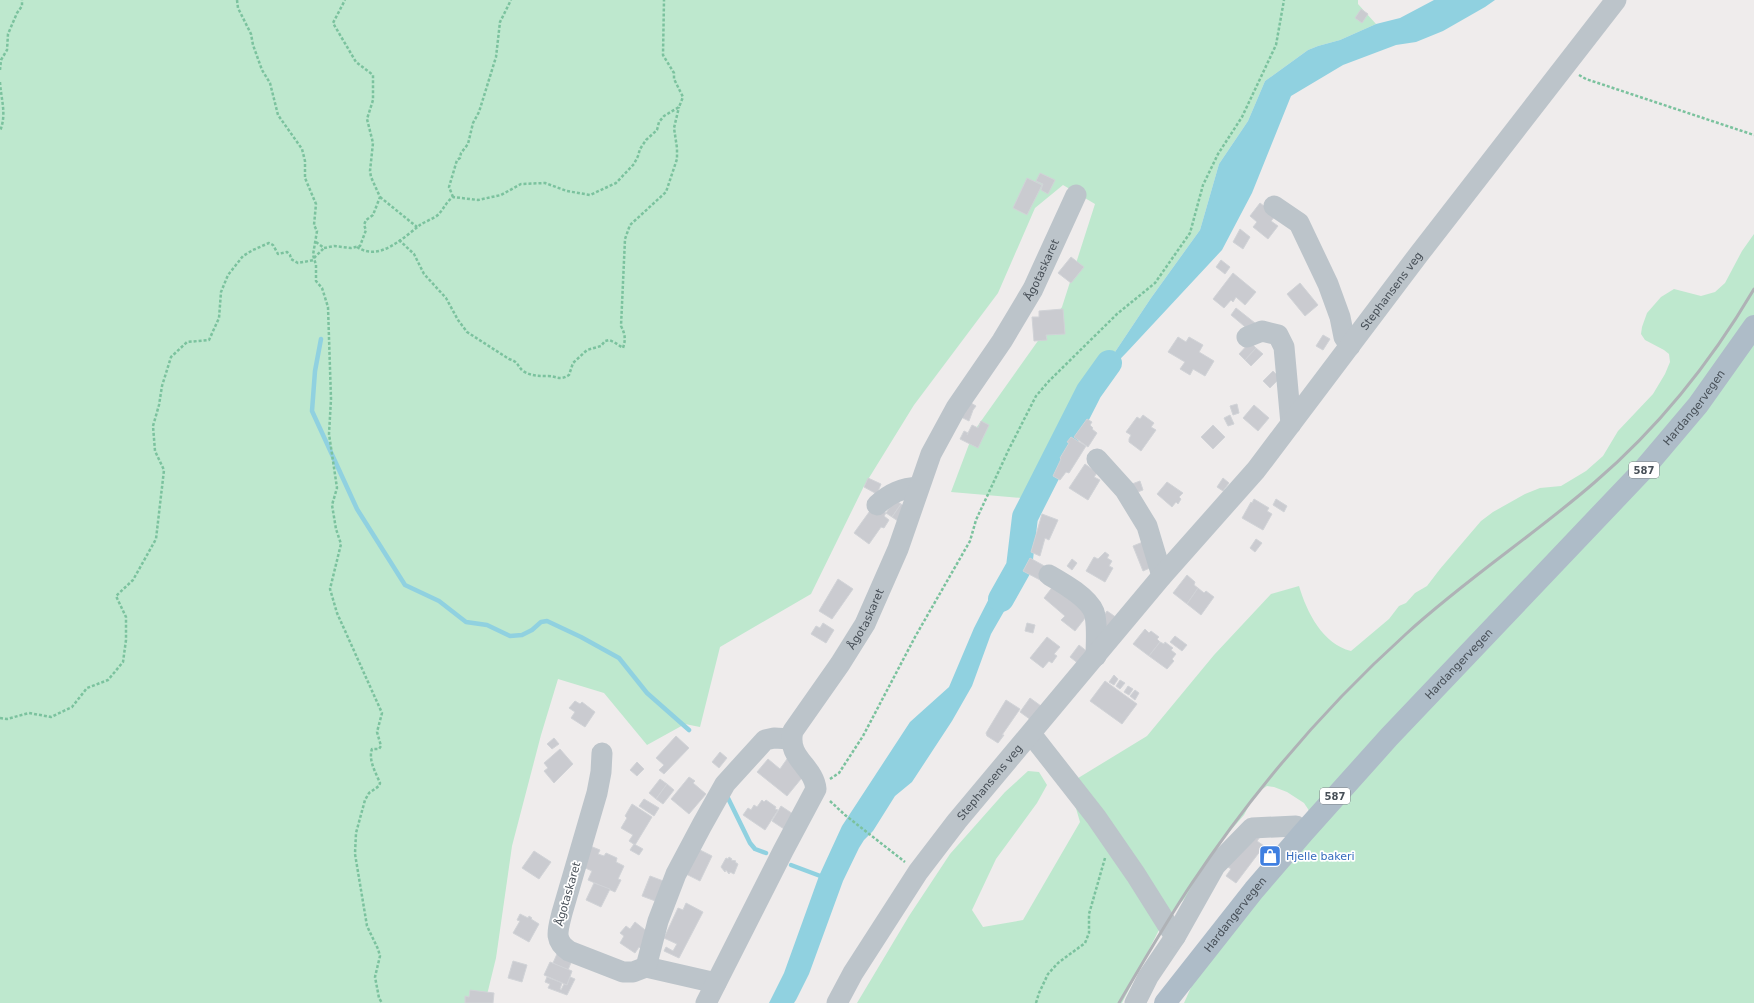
<svg xmlns="http://www.w3.org/2000/svg" width="1754" height="1003" viewBox="0 0 1754 1003" font-family="'DejaVu Sans',sans-serif">
<style>
.green{fill:#bee8ce}
.water{fill:#90d1e0}
.lines{fill:none;stroke-linecap:round;stroke-linejoin:round}
.stream{stroke:#90d1e0;stroke-width:4.5}
.river{stroke:#90d1e0;stroke-width:26}
.building{fill:#cacbd0;stroke:#d1d3d7}
.path{stroke:#7bc29e;stroke-width:2.5;stroke-dasharray:3 2;stroke-linecap:butt}
.minor{stroke:#bcc4ca;stroke-width:21}
.major{stroke:#aebcc8;stroke-width:22}
.rail{stroke:#afb2b6;stroke-width:3}
.labels{text-anchor:middle;dominant-baseline:central;stroke-width:3.5;stroke-linejoin:round;paint-order:stroke}
.shield{fill:#fff;stroke:#7e8489;stroke-width:1}
.shield-label{font-size:10px;font-weight:bold;fill:#474f57}
.street-label{font-size:11px;fill:#474f57;stroke:#fff}
.shop-label{font-size:11px;fill:#366cbe;stroke:#fff;text-anchor:start}
</style>
<rect width="100%" height="100%" fill="#efecec"/>
<g class="green">
<path d="M0,0h1358v4l18,20 -36,16 -22,6 -10,4 -43,31 -17,40 -29,43 -19,66 -49,68 -62,93 -55,108 -83,-7 23,-61 88,-124 33,-103 -32,-19 -28,23 -37,85 -84,112 -50,81 -53,108 -91,53 -20,80 -15,-3 -38,21 -43,-52 -46,-14 -17,56 -29,111 -16,112 -11,45h-485z"/>
<path d="M1754,234v769h-570l13,-29 114,-158 -3,-7 -4,-6 -17,-11 -13,-5 -7,-1 -12,8 -11,21 -33,38 -21,40 -26,27 -42,83h-265l52,-87 41,-62 55,-62 23,-21 11,1 8,13 -10,18 -41,56 -24,51 11,17 40,-7 57,-98 -12,-41 2,2 77,-47 67,-81 57,-61 28,-8c8,27 24,58 52,65l38,-32 10,-13 7,-3 9,-10 12,-7 13,-17 41,-48 12,-9 32,-18 15,-6 21,-2 25,-15 17,-15 15,-25 35,-37 12,-20 5,-12 -1,-8 -5,-4 -19,-10 -4,-6 1,-7 5,-14 14,-16 13,-8 27,7 14,-4 10,-9 17,-32z"/>
</g>
<g class="water">
<path d="M1434,0h61l-10,7 -42,24 -27,11 -20,3 -53,20 -52,31 -39,97 -30,57 -95,102 -38,39 62,-93 49,-68 19,-66 29,-43 17,-40 43,-31 10,-4 22,-6 36,-16 24,-6z"/>
<path d="M1019,567l-2,17 -7,17 -19,33 -19,52 -20,35 -40,61 -17,14 -22,35 -9,9 -5,8 -16,33 -34,93 -13,26 -2,3h-25l15,-30 35,-97 23,-50 68,-104 39,-35 25,-59 26,-51z"/>
</g>
<g class="lines">
<g class="stream">
<path d="M321,339l-6,32 -3,40 45,98 48,76 34,16 27,21 21,3 23,11 12,-1 10,-5 9,-8 6,-1 34,16 38,21 28,35 42,37"/>
<path d="M726,794l24,49 5,6 11,4"/>
<path d="M791,865l32,12"/>
</g>
<path class="river" d="M1001,599l18,-32 6,-50 64,-126 20,-28"/>
</g>
<g class="building">
<path d="M1361,9l7,5 -6,9 -7,-5z"/>
<path d="M1040,173l15,7 -7,14 -7,-4 2,-6 -7,-3z"/>
<path d="M1027,178l15,7 -15,30 -14,-7z"/>
<path d="M1260,203l16,12 -5,6 7,5 -10,13 -15,-12 4,-5 -7,-6z"/>
<path d="M1240,229l10,8 -7,12 -10,-7z"/>
<path d="M1071,257l13,10 -13,16 -13,-10z"/>
<path d="M1221,260l9,7 -5,7 -9,-7z"/>
<path d="M1233,273l23,19 -11,13 -9,-8 -3,5 -2,-2 -7,8 -11,-9z"/>
<path d="M1300,283l18,22 -13,11 -18,-22z"/>
<path d="M1236,308l19,15 -5,8 -19,-16z"/>
<path d="M1063,309l2,25 -19,1 1,5 -13,1 -2,-24h7v-6z"/>
<path d="M1323,335l7,4 -7,11 -7,-4z"/>
<path d="M1178,337l8,5 3,-5 14,8 -4,7 15,9 -9,15 -12,-7 -3,6 -10,-6 5,-7 -17,-10z"/>
<path d="M1250,342l6,6 -11,12 -6,-6z"/>
<path d="M1256,348l7,6 -12,12 -6,-6z"/>
<path d="M1273,371l7,7 -10,10 -7,-7z"/>
<path d="M971,403l5,3 -3,4 -4,11 -8,-4z"/>
<path d="M1237,404l2,9 -6,2 -3,-9z"/>
<path d="M1254,405l15,13 -11,13 -15,-13z"/>
<path d="M1143,415l11,8 -3,4 5,3 -15,21 -12,-9v-3l2,-4 -5,-3 11,-15 3,2z"/>
<path d="M1230,415l4,9 -6,2 -4,-8z"/>
<path d="M1087,419l5,3 -2,3 3,3 -1,1 5,4 -9,14 -14,-10z"/>
<path d="M981,421l8,4 -11,23 -18,-9 4,-8 4,2 -1,2 5,-10 6,3z"/>
<path d="M1213,425l12,12 -12,12 -12,-12z"/>
<path d="M1071,437l15,9 -17,27 -3,-1 -6,8 -7,-4 8,-17 -1,-1 9,-15 -2,-1z"/>
<path d="M1085,464l7,5 2,-3 3,7 -3,4 6,3 -12,20 -19,-12z"/>
<path d="M868,478l13,6 -5,12 -1,-3 -11,-6z"/>
<path d="M1223,478l6,5 -6,8 -6,-4z"/>
<path d="M1140,481l3,9 -8,3 -3,-9z"/>
<path d="M1167,482l16,11 -4,4 2,2 -3,5 -2,-2 -4,5 -15,-13z"/>
<path d="M1254,499l15,9 -2,3 5,3 -9,16 -21,-12 9,-16 1,1z"/>
<path d="M1276,499l11,7 -3,6 -11,-7z"/>
<path d="M895,500l6,4 -9,13 -6,-4z"/>
<path d="M901,504l6,5 -9,12 -6,-4z"/>
<path d="M872,508l7,1 7,4 -2,3 5,4 -5,8 -3,-1 -12,17 -15,-11z"/>
<path d="M1042,514l16,6 -9,20 -4,-2 -5,18 -9,-4z"/>
<path d="M1256,539l6,4 -7,9 -5,-4z"/>
<path d="M1143,542l9,25 -9,4 -10,-25z"/>
<path d="M1105,552l4,3 -2,3 5,3 -3,5 4,2 -8,14 -19,-11 8,-14 4,2z"/>
<path d="M1030,558l18,10 -6,13 -19,-10z"/>
<path d="M1072,559l5,4 -5,7 -5,-4z"/>
<path d="M1187,575l8,7 -1,3 4,3 -11,16 -14,-11z"/>
<path d="M838,579l15,10 -21,30 -13,-8z"/>
<path d="M1054,585l35,28 -14,18 -14,-11 4,-4 -21,-18z"/>
<path d="M1198,588l6,5 2,-2 8,6 -13,18 -14,-11z"/>
<path d="M1107,611l10,7 -9,12 -6,-12z"/>
<path d="M823,623l11,7 -8,13 -15,-9 5,-8 4,2z"/>
<path d="M1027,623l8,2 -2,8 -8,-2z"/>
<path d="M1145,629l4,4 2,-2 8,6 -2,2 3,3 -11,14 -16,-12z"/>
<path d="M1175,636l12,9 -5,6 -12,-9z"/>
<path d="M1047,637l13,10 -6,7 3,2 -5,7 -3,-2 -6,7 -13,-10z"/>
<path d="M1160,642l4,2 1,-2 8,6 -2,2 5,4 -4,5 2,2 -7,8 -18,-13z"/>
<path d="M1079,645l10,8 -10,11 -9,-7z"/>
<path d="M1114,675l4,4 -4,6 -5,-3z"/>
<path d="M1120,680l5,3 -5,6 -4,-3z"/>
<path d="M1105,681l32,23 -15,20 -32,-23z"/>
<path d="M1128,686l5,3 -4,6 -5,-3z"/>
<path d="M1135,690l4,3 -4,7 -5,-4z"/>
<path d="M1030,698l11,8 -10,14 -11,-8z"/>
<path d="M1006,700l14,9 -18,26h2l-6,8 -11,-7 -1,-3z"/>
<path d="M575,701l5,3 2,-2 13,10 -10,15 -14,-9 4,-6 -6,-4z"/>
<path d="M676,736l13,12 -25,26 -5,-4 5,-5 -8,-7z"/>
<path d="M554,738l5,6 -7,5 -5,-5z"/>
<path d="M560,749l13,15 -19,19 -10,-12 4,-3 -4,-5z"/>
<path d="M720,752l7,6 -8,10 -7,-6z"/>
<path d="M768,759l12,10 7,-10 18,15 -18,22 -30,-24z"/>
<path d="M637,762l7,7 -7,7 -7,-6z"/>
<path d="M689,777l6,4 -2,2 13,11 -17,20 -18,-15z"/>
<path d="M660,779l7,5 -11,15 -7,-6z"/>
<path d="M667,784l7,6 -11,14 -7,-5z"/>
<path d="M644,799l15,9 -5,8 -15,-10z"/>
<path d="M762,800l2,2 2,-2 10,7 -1,2 3,1 -13,20 -22,-15 5,-7 3,2 3,-5 3,2z"/>
<path d="M632,804l20,13 -17,28 -6,-4 4,-6 -12,-7 6,-10 -2,-2z"/>
<path d="M781,806l12,8 -9,15 -12,-8z"/>
<path d="M1251,830l9,7 -3,4 7,5 -28,37 -10,-7 5,-7 -6,-4z"/>
<path d="M634,844l9,5 -4,6 -9,-5z"/>
<path d="M590,846l10,4 -2,4 6,2 2,-3 11,5 -1,4 8,4 -6,13 3,1 -6,12 -27,-12 4,-9 -11,-5z"/>
<path d="M696,848l16,8 -12,25 -16,-8z"/>
<path d="M534,851l17,11 -12,17 -17,-11z"/>
<path d="M729,857l3,2 -1,1 5,1 -1,1 3,2 -4,10 -4,-2 -1,2 -3,-4 -1,2 -4,-5 5,-9 2,1z"/>
<path d="M650,876l16,6 -8,20 -16,-6z"/>
<path d="M594,883l16,6 -9,18 -15,-7z"/>
<path d="M686,903l17,9 -24,46 -15,-7 2,-4 7,4 4,-7 -13,-6 14,-30 5,2z"/>
<path d="M520,914l8,4 1,-2 3,2 -1,1 8,5 -10,18 -16,-9 7,-12 -3,-1z"/>
<path d="M635,922l14,11 -8,16 -2,-2 -4,6 -15,-10 4,-7 -4,-3 6,-7 4,3z"/>
<path d="M557,954l15,6 -4,10 -15,-7z"/>
<path d="M513,961l14,4 -5,17 -14,-4z"/>
<path d="M550,962l22,9 -5,14 -23,-10z"/>
<path d="M547,977l15,6 -2,6 1,1 3,-6 3,1 3,-8 5,2 -8,16 -19,-7 2,-4 -5,-2z"/>
<path d="M470,990l24,3 -1,10h-28v-7l4,1z"/>
</g>
<g class="lines">
<g class="path">
<path d="M237,0l1,8 13,26 2,11 9,25 8,13 8,32 24,34 3,12v17l11,26 -2,21 3,6 -4,24 3,10v16l6,7 6,19 3,92 -2,35 8,54 -5,17 4,24 5,15 -11,45 7,24 45,100 -5,19 4,14 -2,3h-7c-4,11 4,24 8,34l-1,3 -10,7 -4,7 -9,33 -1,21 12,72 11,23 2,7 -5,21 4,21 3,5"/>
<path d="M0,70l1,-10 6,-10 1,-16 9,-21 5,-7v-6"/>
<path d="M1579,75l7,4 168,56"/>
<path d="M0,82c1,18 7,32 0,49"/>
<path d="M380,197l37,30"/>
<path d="M453,197l-4,-10 8,-27 3,-2 1,-5 7,-9 5,-21 6,-11 17,-55 4,-35 11,-22"/>
<path d="M399,240l15,14 10,20 22,24 12,22 9,12 42,27c10,3 8,7 14,12 8,5 16,5 25,5 8,0 12,5 21,-1l4,-12 14,-13 14,-4 4,-5 4,-1 5,2 9,6c3,-9 2,-14 -2,-22l4,-87 5,-14 36,-33 11,-33v-11l-3,-20 5,-21"/>
<path d="M316,242l8,6 10,-2 17,2 9,-2 6,-16 -2,-5 2,-5 7,-5 7,-18 -9,-20 -1,-6 3,-28 -6,-24 6,-19v-25l-17,-13 -23,-39 12,-23"/>
<path d="M357,247c22,15 46,-9 63,-22 6,-4 15,-7 19,-11 5,-6 8,-13 14,-17l25,3 23,-5 20,-11 24,-1 22,8 23,4 26,-12 18,-19 4,-8 2,-7 6,-9 11,-10 2,-8 5,-6 15,-9 4,-10 -9,-18v-6l-11,-18 1,-55"/>
<path d="M314,258l10,-10"/>
<path d="M0,718l7,1 22,-6 22,4 21,-10 15,-19 21,-8 15,-18 3,-22v-23l-10,-21 17,-16 23,-41 8,-69 -9,-19 -2,-25 6,-21 3,-19 9,-29 16,-15 22,-2 10,-22 2,-26 7,-17 15,-19 10,-6 16,-7 4,2 5,9 9,-2 3,3 1,4 7,4 16,-3"/>
<path d="M830,779l9,-6 24,-37 52,-99 55,-96 6,-21 33,-71 27,-53 13,-15 68,-67 38,-31 35,-50 13,-48 15,-31 24,-37 34,-72 8,-45"/>
<path d="M830,801l15,14 60,47"/>
<path d="M1036,1003l3,-10 9,-19 10,-11 27,-20 4,-10v-19l16,-56"/>
</g>
<g class="minor">
<path d="M1274,206l25,17 29,61 12,33 4,20 6,9"/>
<path d="M1247,337l15,-6 16,4 6,12 7,77"/>
<path d="M1097,459l28,31 22,36 15,50"/>
<path d="M877,505c13,-12 25,-17 42,-18"/>
<path d="M1049,575c14,8 39,22 45,37 4,12 2,32 2,44"/>
<path d="M1031,734l65,83 40,58 39,62 -27,40 -13,26"/>
<path d="M602,753l-1,19 -4,21 -35,120c-4,17 -9,27 7,38l54,21h10l13,-5 70,16"/>
<path d="M1175,937l40,-71 37,-38 44,-2 7,7"/>
<path d="M646,967l12,-46 18,-47 26,-49 23,-41 40,-44 9,-2 17,1"/>
<path id="s1" d="M706,1003l77,-152 33,-62c-2,-23 -30,-31 -23,-58l47,-67 25,-40 33,-75 33,-95 25,-46 46,-67 31,-52 43,-94"/>
<path id="s2" d="M837,1003l16,-30 65,-101 39,-51 205,-245 94,-106 163,-216 197,-254"/>
</g>
<path class="major" id="s3" d="M1165,1003l89,-113 49,-57 86,-96 254,-267 55,-65 56,-79"/>
<path class="rail" d="M1119,1003c24,-41 47,-81 73,-120 61,-91 133,-176 214,-249 60,-55 128,-99 189,-152 64,-55 116,-120 159,-193"/>
</g>
<defs>
<g id="shop-square" transform="scale(1.15)"><rect x="-9" y="-9" width="18" height="18" rx="4" fill="#3f7fe0" stroke="#fff"/><path d="M-5-2.5h2.3a2.7 3.5 0 0 1 5.4 0H5L5.5 6h-11ZM-1.5-2.5h3a1.5 2.3 0 0 0-3 0Z" fill="#fff"/></g>
</defs>
<g fill-rule="evenodd">
<use href="#shop-square" x="1270" y="856"/>
</g>
<g class="labels">
<g class="shield">
<rect x="1629" y="462" width="30" height="16" rx="3"/>
<rect x="1320" y="788" width="30" height="16" rx="3"/>
</g>
<g class="shield-label">
<text x="1644" y="470">587</text>
<text x="1335" y="796">587</text>
</g>
<g class="street-label">
<text stroke="none"><textPath href="#s1" startOffset="832">Ågotaskaret</textPath></text>
<text stroke="none"><textPath href="#s2" startOffset="904">Stephansens veg</textPath></text>
<text stroke="none"><textPath href="#s3" startOffset="797">Hardangervegen</textPath></text>
<text stroke="none"><textPath href="#s1" startOffset="439">Ågotaskaret</textPath></text>
<text stroke="none"><textPath href="#s3" startOffset="449">Hardangervegen</textPath></text>
<text stroke="none"><textPath href="#s2" startOffset="269">Stephansens veg</textPath></text>
<text transform="translate(568 894) rotate(-74)">Ågotaskaret</text>
<text stroke="none"><textPath href="#s3" startOffset="113">Hardangervegen</textPath></text>
</g>
<g class="shop-label">
<text x="1286" y="856">Hjelle bakeri</text>
</g>
</g>
</svg>
